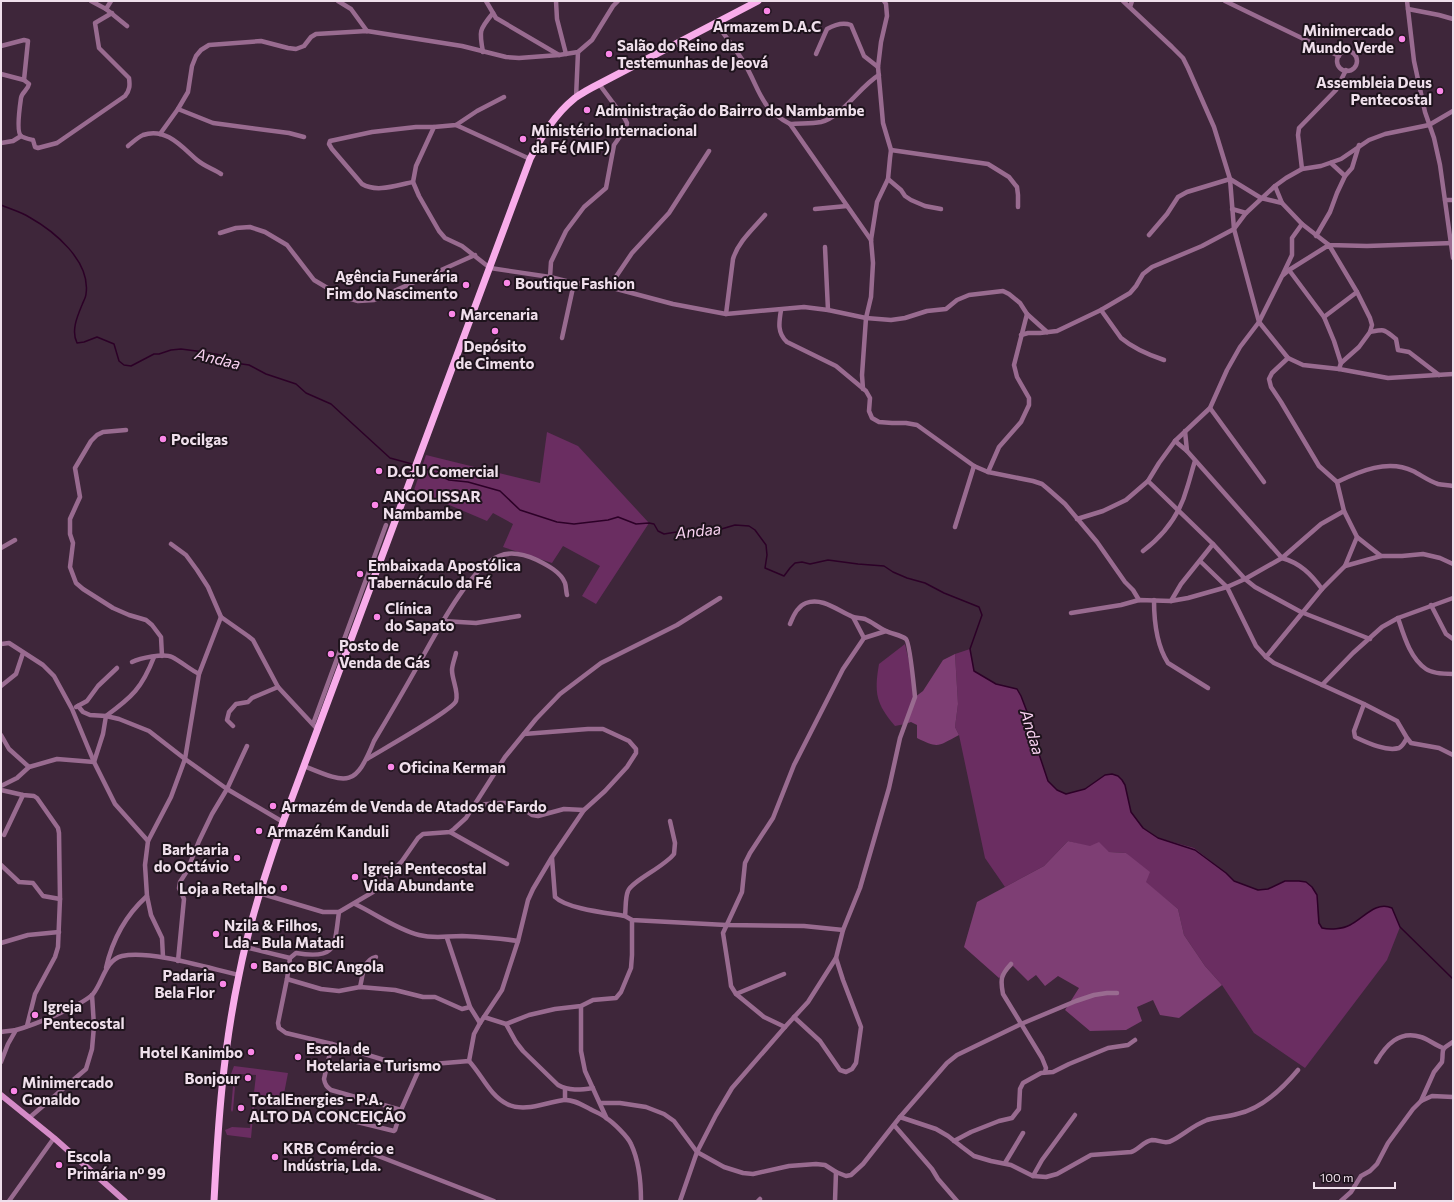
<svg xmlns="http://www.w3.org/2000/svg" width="1454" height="1202" viewBox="0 0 1454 1202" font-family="Commissioner,sans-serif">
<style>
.green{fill:#6a2d61}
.forest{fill:#7e3e74}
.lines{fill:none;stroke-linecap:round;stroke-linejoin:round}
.stream{stroke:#2c0027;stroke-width:1.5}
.street{stroke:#996b90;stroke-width:4.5}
.secondary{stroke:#d58bc7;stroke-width:6}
.primary{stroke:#f8acea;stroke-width:7}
.poi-dot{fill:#fa87e7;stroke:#1e131c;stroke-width:1.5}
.labels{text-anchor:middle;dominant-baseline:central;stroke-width:4;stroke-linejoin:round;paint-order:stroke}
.poi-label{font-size:15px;font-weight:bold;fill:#efdfeb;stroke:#1e131c;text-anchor:start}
.water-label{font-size:16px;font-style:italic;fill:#f9d2f1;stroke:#1e131c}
</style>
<rect width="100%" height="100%" fill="#3e263a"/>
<g class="green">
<path d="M547,432l31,14 71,77 -53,81 -14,-8 18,-30 -37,-20 -11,17 -49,-16 10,-23 -20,-11 -6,8 -73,-31 12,-35 114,28z"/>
<path d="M905,644l7,30 3,23 -10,27 -10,2c-19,-22 -21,-33 -16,-62z"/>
<path d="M970,649l4,22 22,13 21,5 4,7 8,21 4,7 2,18 13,39 9,9 9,4 19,-5 20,-14 7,-1 6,2 4,4 3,5 6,27 12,16 15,10 36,10 32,25 8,8 24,9 10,-1 17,-8h14l7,1 6,5 5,8 1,28 4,5c8,2 21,1 28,-3 14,-7 25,-24 42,-17l8,19 -13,33 -82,108 -51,-35 -32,-48 -17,-19 -21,-31 -6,-26 -33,-27 -19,-29 -17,-1 -41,-11 -24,25 -39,21 -20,-29 -26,-123 -4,-8 3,-23 -3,-50z"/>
<path d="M234,1066l54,7 -6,31 -27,-8 -4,42 -24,-3 -2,-5 7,-3 18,1 6,-53 -15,-1 -3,4 -7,-4z"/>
<path d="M233,1086l2,1 -2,23 -1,2 -1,-2z"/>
</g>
<g class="forest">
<path d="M955,654l3,50 -3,23 4,8c-21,11 -20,14 -42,3v-13l-6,-3 -6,2 10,-27 8,-6 20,-31z"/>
<path d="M1068,841l22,5 9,-4 10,10 17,1 24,19 -4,10 32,27 6,26 21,31 17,19 -43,33 -19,-3 -7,-15 -16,7 5,14 -16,9 -36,1 -25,-21 14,-22 -21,-12 -13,10 -9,-11 -8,6 -15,-15 -14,12 -35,-31 13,-45 67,-36z"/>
</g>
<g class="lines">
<g class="stream">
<path d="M1,205c9,4 20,7 28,12 25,14 62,44 57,77 0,3 -3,8 -4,11 -5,12 -11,26 -5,38l7,-1 13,-5 17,7 5,17 5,4 7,1 23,-12h5l12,-4 10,-1 23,3 22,4 9,7 14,2 17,9 30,10 10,9 25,11 59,54 22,6"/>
<path d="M424,468l25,12 19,2 32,9 20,19 37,12 17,2 34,-4 10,-3 18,7 13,-1 5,1 4,7 6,3 25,-4 13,3 16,-3 17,-5 14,1 6,4 11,15 1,10 -2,13 19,8 6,-8 5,-5 7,-1 8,2 18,-4 30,4 26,2 9,6 14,6 18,5 19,10 35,14 3,8 -12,34 4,22 22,13 21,5 4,7 8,21 4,7 2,18 13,39 9,9 9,4 19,-5 20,-14 7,-1 6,2 4,4 3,5 6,27 12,16 15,10 37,12 31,23 8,8 24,9 10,-1 17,-8h14l7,1 6,5 5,8 2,28 3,5c8,2 21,1 28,-3 14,-7 25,-24 42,-17l8,19 53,52"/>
</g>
<g class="street">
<path d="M91,1l15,8 21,17"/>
<path d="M338,1l13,8 16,22"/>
<path d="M486,1l10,17 63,37"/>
<path d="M556,1l1,18 9,35"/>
<path d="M1123,1l49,46 11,11 5,10 26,59 16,52 4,50 25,93 29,36 15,7 36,4 49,9 65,-4"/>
<path d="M1225,1l114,55"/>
<path d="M1407,1l7,60 11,51 9,26 6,27 13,93"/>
<path d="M1130,7l2,-6"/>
<path d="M106,9l5,-8"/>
<path d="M1408,9l31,6 14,4"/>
<path d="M716,23c9,13 19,25 27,38 17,27 15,46 47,63l81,116"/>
<path d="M1,46l23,-6 4,1 -4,39"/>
<circle cx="1347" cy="61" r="10"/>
<path d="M483,52c-4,-21 -4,-22 10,-39"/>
<path d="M816,54l11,-25c7,-4 16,-7 24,-4l13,31 14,11"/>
<path d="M1,74l23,6 5,4c-1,6 -7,8 -8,14 -1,7 -5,34 0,38 3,2 8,3 12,4l2,7 3,1 19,-5 68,-47c5,-6 5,-11 4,-18l-30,-30 -4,-25 17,-10"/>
<path d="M504,97l-27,14 -21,14 -22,2 -18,39 -3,16 6,14 20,35 6,7 17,8 28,22 60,9 24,6 35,4 64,17 53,10 78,-7 24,3 38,8 25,2 14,-2 22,-7 19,-2 11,-9 12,-5 34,-4 6,3 11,9 7,11 20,18"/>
<path d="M576,98l2,-46"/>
<path d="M790,124c10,-1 21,0 31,-2 21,-5 39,-36 58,-47"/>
<path d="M456,125l74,34"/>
<path d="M160,134l18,-25"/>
<path d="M304,137l-15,-4 -76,-10 -35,-14 10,-17 4,-26 4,-10 5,-6 8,-5 52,-4 27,7 8,1 8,-3 7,-9 5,-3 51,-3 95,15 44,11 13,1 40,-3 19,-3 14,-12 21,-34 5,-5"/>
<path d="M1,143l12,-2 8,-5"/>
<path d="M128,146c5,-4 10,-9 15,-11 23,-8 39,12 54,25 7,6 16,9 24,14"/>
<path d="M891,150l97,14 21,13 8,10 1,8v12"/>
<path d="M1331,163l14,13"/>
<path d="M1302,169l-4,-34 1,-7 37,-38 10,-20"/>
<path d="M888,179l13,11 4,6 6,4 14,6 16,3"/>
<path d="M413,182c-16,3 -36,11 -51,2l-30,-35 -3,-5 1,-3 42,-9 44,-5h18"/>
<path d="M1275,186l7,17 20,21 27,21 38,1 86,-3"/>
<path d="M1445,200h8"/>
<path d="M815,209l32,-3"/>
<path d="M1232,209l14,4"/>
<path d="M220,233l16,-5 14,-1 15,5 22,13 27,35 27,16 17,5 16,-1 101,-45"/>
<path d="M1149,235l18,-21 11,-17 9,-5 43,-13 31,19 21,5"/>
<path d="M1316,236l14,-24 7,-19 8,-17 7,-8 7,-23"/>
<path d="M825,247l3,63"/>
<path d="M1289,270l35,47 10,24 7,22"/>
<path d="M1283,274l9,-19v-17l10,-14"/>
<path d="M550,277l1,-15 15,-31 18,-24 22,-19 8,-43 12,-17 1,-5 -2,-4 -26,-35"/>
<path d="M609,287l23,-34 37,-40 40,-62"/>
<path d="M781,310c-2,12 -4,23 6,32l49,24 30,25 4,7 -1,13 3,7 7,4 13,1h14l11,2 57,41 14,6 45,9 9,3 6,5 17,15 32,38 28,40 8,8 6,10"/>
<path d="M1101,310l20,28c12,10 28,17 43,22"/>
<path d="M726,314l7,-55c5,-17 20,-30 32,-44"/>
<path d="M1324,317l33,-25"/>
<path d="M1370,332c16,-3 13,-3 26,7l2,11 11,2 30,23"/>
<path d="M1021,335l7,-2h12l17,-2 44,-21 29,-17 6,-7 7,-12 9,-7 50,-21 32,-17 12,-16 29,-27 11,-8 16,-9 19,-3 20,-7 28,-19 16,-6 44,-9 24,-14"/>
<path d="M562,338l12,-55"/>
<path d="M1288,358l-16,15 -3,6 2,8 10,15 38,64 18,16 7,29 13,26 24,19h21l21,-2 17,4 13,6"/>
<path d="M863,389l-1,-14 4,-57 5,-21 2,-34 -2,-23 6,-38 11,-23 2,-21 1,-8 -8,-27 -5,-56 3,-25 6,-26 -1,-12 -2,-3"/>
<path d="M1210,408l54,74"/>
<path d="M126,430l-23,2 -6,3 -6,6 -16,27 5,29 -10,22v15l3,9 -3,24 6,16 7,6 30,19 16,7 17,5 6,5 9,12 1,19"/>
<path d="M1185,431l2,20"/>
<path d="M1175,441l12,10 95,107c18,5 29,16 40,31"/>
<path d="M988,472l11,-25 22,-25 8,-17v-7l-12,-21 -3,-12 13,-51"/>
<path d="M1148,481l65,63 32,35 10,8 46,25 69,27"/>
<path d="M1337,482c23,-11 51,-23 76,-11 8,4 16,10 25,13 4,1 10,1 15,2"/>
<path d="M1077,519l26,-8 23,-11 22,-19 11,-18 16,-22 35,-33 17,-38 13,-23 19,-25 23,-46 7,-6 40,-25 28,47 13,26 2,7 -2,7 -11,15 -18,16 -2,6"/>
<path d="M955,527l19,-61"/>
<path d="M171,544l15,11 11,15 11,17 13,30 27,19 5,4 25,47 40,43"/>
<path d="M1,548l14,-8"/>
<path d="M1143,551c21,-16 37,-37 44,-63 3,-9 5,-18 8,-27"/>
<path d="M1200,561l27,26 29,59 10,11 8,6 90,41 33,17 10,17 4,5 28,5 14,7"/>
<path d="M1345,566l36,-10"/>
<path d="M1154,600c0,21 3,46 14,63l40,25"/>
<path d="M1171,601l10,-17 32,-40"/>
<path d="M1431,605l15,29 7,5"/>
<path d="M1071,613l50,-8 18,-5 32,1 17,-3 39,-11 18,-8 37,-21 39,-34 23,-13"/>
<path d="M853,617l11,21"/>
<path d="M1398,618c6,18 12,40 28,51 7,5 19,5 27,5"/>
<path d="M443,621l33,2 43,-7"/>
<path d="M1,644l8,-1 34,22 11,11 18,33 22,53 21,42 33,37 -3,24 2,31 4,19 11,23 1,19"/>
<path d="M1266,657l56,-68 23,-23 12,-29"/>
<path d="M132,662c8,-4 32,-9 40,-5 8,4 19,13 27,17"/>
<path d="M1322,685l31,-32 29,-26 16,-9 55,-20"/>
<path d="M1,686l15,-12 7,-21"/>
<path d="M1364,704l-10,27 1,6c11,5 31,15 44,11 4,-2 6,-7 8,-10"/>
<path d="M78,706l5,6 7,3 16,1 13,3 30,12 36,28 42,30 56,33"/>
<path d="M76,707l11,-6 11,-15 19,-18"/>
<path d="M313,724l73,-199"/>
<path d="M233,726l-6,-6 2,-8 7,-8 12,-2 4,-4 26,-11"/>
<path d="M1,735l8,14 20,18"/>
<path d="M367,759c13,-8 86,-49 89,-58 3,-9 -4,-21 -4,-31 0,-5 3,-12 4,-17"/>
<path d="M304,766c44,18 51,22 70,-25 15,-25 29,-49 43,-74 16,-28 52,-100 82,-111 12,-5 27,-1 38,4 10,5 24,12 28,23 1,3 1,8 2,12"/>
<path d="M1,786l16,-8 12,-11 28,-8 37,3 9,-28 3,-18c26,-19 36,-28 48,-59"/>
<path d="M1,790l22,5 11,1 3,2 21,30 1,5 1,66 -2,48 -3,10 -20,37 -8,32"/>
<path d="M475,805l26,-2h14l17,12 6,1 26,-7 20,1"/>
<path d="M450,832l57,32"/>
<path d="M4,835l19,-40"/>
<path d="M148,841l23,-44 14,-38 14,-85 22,-57"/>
<path d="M552,858l3,39c12,12 53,16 70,19l7,4 94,5 78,1 39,4"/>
<path d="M1,865l18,17 14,1 10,13 17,3"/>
<path d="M259,893l64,19h16l34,-20 29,-31 16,-23 5,-4 27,-2 4,-3 12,-11 39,-61 31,-38 24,-25 41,-31 76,-38 43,-27"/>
<path d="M355,904c21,10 41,25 64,31 16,4 27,1 43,1 19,1 37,2 56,5"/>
<path d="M625,916c1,-8 0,-18 3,-25 4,-10 36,-24 46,-37l1,-11 -5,-22"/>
<path d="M447,938l23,69 10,16"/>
<path d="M1,943l27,-8 31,-3"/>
<path d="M245,947l45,11 6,-5c42,7 38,-7 43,-41"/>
<path d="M290,958l-3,21 -9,44 1,5 7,5 46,11 62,19 27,2 48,-4c13,14 21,35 38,43 18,9 39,-2 57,-4 9,-1 18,5 26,9 5,3 12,5 16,9 7,4 22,19 25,26 8,17 10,39 10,57"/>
<path d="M178,961l6,-62 -5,-11 1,-6 7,-11 12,-30 13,-27 15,-25 20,-43"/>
<path d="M1011,964c-10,11 -11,15 -8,30l39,64 4,10 -1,4"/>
<path d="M106,968c6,-27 20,-53 41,-72"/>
<path d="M287,979l34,10 18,2 21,-4 35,3 28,7h12l27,12 8,-2"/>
<path d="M360,987c3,-12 3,-27 16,-30"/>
<path d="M736,994l48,-20"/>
<path d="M581,1006v45l4,20 21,46"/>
<path d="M484,1017l22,7 23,-9 26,-6 26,-3 12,-6 23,-2 5,-6 10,-24 1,-13v-35"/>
<path d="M794,1017l26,24 20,29 6,2 6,-3 4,-6 5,-36 -18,-47 -7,-22"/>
<path d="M506,1024l10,18 7,9 35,34c11,6 22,5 35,3"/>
<path d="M785,1027l-21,-10 -28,-23 -5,-8 -1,-8 -7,-45 19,-41 3,-29 5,-10 23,-35 21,-53 49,-96 21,-31 22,-7"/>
<path d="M1,1032c5,-1 10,-1 15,-2 18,-5 65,-24 77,-36 10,-12 12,-34 29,-38 29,-6 86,12 117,19"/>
<path d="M332,1044l-8,35c1,6 3,8 7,11l70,20"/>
<path d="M469,1061l5,-27 6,-11 22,-33 16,-49 10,-41 5,-11 19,-32 32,-47 21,-19 22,-24 9,-14v-4l-7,-8 -26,-12h-15l-64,5"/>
<path d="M1,1062l7,-18 8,-14"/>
<path d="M1376,1062c10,-17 23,-32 45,-25 7,2 14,8 22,11"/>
<path d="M565,1089v11"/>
<path d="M1421,1101l13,-29 8,-10c2,-14 -3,-11 11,-20"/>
<path d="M600,1103h20l26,4 18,7 10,7 23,31 27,15 19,6 10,1 36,-8 27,-2 9,1 11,7 10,4 5,-1 12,-11 37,-47 47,-54 10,-8 64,-31 55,-23 18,-6 13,-2h10"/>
<path d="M900,1117l36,12 12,7 14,11 12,9 17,5 20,4 22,11 13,1 11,-3 34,-19 40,-3c7,-2 13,-11 21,-12 8,0 13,5 21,0 11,-6 21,-15 34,-20 9,-3 20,-3 30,-6 24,-5 46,-26 61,-44"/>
<path d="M29,1118l57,-49 6,-20 2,-23 -2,-31"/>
<path d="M341,1118l53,13 1,-1 6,-20 20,-45"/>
<path d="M894,1125l38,44 6,10 19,22"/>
<path d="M954,1141l17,-9 28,-11 13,-3 7,-9 1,-20 3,-6 18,-10 12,-1 16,-8 39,-16 20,-3 7,-5"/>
<path d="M355,1147l139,54"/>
<path d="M1005,1163l18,-30"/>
<path d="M1033,1176l9,-16 33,-45"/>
<path d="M9,1201l45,-63"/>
<path d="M680,1201l17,-49 19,-37 16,-27 53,-61 23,-25 28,-44 7,-28 17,-42 29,-100 11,-50 15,-41c-1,-9 -5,-54 -9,-58 -5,-4 -14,-5 -20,-8 -7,-3 -14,-9 -21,-12 -4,-1 -9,-1 -12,-2 -15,-6 -30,-20 -47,-14 -8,3 -13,13 -16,21"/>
<path d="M758,1201l2,-2"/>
<path d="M835,1201l1,-29"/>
<path d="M1341,1201l10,-9 10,-16 9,-5 7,-7 11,-21 25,-34 8,-8 11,-5 21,1"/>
</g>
<path class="secondary" d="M1,1095l53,43 71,63"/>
<path class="primary" d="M214,1201c4,-76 9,-151 25,-226 10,-52 27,-103 44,-153l247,-663c12,-23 24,-44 45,-61 7,-5 16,-10 24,-14l159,-83"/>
</g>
<g class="poi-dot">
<circle cx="767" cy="11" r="4"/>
<circle cx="1402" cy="39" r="4"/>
<circle cx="609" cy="54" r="4"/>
<circle cx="1440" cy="91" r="4"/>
<circle cx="587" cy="110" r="4"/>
<circle cx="523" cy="139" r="4"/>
<circle cx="507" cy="283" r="4"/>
<circle cx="466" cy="285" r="4"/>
<circle cx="452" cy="314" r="4"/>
<circle cx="495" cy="331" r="4"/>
<circle cx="163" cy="439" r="4"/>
<circle cx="379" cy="471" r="4"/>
<circle cx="375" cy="505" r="4"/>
<circle cx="360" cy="574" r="4"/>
<circle cx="377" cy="617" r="4"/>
<circle cx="331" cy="654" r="4"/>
<circle cx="391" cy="767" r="4"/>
<circle cx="273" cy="806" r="4"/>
<circle cx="259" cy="831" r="4"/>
<circle cx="237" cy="858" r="4"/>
<circle cx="355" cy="877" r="4"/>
<circle cx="284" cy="888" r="4"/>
<circle cx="216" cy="934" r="4"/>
<circle cx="254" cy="966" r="4"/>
<circle cx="223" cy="984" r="4"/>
<circle cx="35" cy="1015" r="4"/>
<circle cx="251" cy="1052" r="4"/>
<circle cx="298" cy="1057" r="4"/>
<circle cx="248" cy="1078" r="4"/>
<circle cx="14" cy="1091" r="4"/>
<circle cx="241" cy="1108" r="4"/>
<circle cx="275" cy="1157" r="4"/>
<circle cx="59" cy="1165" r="4"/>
</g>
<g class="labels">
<g class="poi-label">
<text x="767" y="26" text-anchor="middle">Armazem D.A.C</text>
<text x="1394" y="30" text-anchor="end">Minimercado<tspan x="1394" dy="17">Mundo Verde</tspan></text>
<text x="617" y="45">Salão do Reino das<tspan x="617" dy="17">Testemunhas de Jeová</tspan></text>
<text x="1432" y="82" text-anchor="end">Assembleia Deus<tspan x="1432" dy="17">Pentecostal</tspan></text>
<text x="595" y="110">Administração do Bairro do Nambambe</text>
<text x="531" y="130">Ministério Internacional<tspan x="531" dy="17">da Fé (MIF)</tspan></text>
<text x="458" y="276" text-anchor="end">Agência Funerária<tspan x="458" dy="17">Fim do Nascimento</tspan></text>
<text x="515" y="283">Boutique Fashion</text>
<text x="460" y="314">Marcenaria</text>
<text x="495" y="346" text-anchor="middle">Depósito<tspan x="495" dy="17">de Cimento</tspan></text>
<text x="171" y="439">Pocilgas</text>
<text x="387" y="471">D.C.U Comercial</text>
<text x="383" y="496">ANGOLISSAR<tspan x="383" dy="17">Nambambe</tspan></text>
<text x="368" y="565">Embaixada Apostólica<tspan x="368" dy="17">Tabernáculo da Fé</tspan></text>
<text x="385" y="608">Clínica<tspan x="385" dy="17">do Sapato</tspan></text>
<text x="339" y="645">Posto de<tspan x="339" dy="17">Venda de Gás</tspan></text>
<text x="399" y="767">Oficina Kerman</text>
<text x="281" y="806">Armazém de Venda de Atados de Fardo</text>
<text x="267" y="831">Armazém Kanduli</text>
<text x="229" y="849" text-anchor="end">Barbearia<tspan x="229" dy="17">do Octávio</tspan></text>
<text x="363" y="868">Igreja Pentecostal<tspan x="363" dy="17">Vida Abundante</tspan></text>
<text x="276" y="888" text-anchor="end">Loja a Retalho</text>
<text x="224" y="925">Nzila &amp; Filhos,<tspan x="224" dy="17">Lda - Bula Matadi</tspan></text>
<text x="262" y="966">Banco BIC Angola</text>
<text x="215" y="975" text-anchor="end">Padaria<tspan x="215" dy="17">Bela Flor</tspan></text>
<text x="43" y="1006">Igreja<tspan x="43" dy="17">Pentecostal</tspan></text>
<text x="306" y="1048">Escola de<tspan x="306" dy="17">Hotelaria e Turismo</tspan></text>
<text x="243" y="1052" text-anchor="end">Hotel Kanimbo</text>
<text x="240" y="1078" text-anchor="end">Bonjour</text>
<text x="22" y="1082">Minimercado<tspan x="22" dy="17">Gonaldo</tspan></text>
<text x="249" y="1099">TotalEnergies - P.A.<tspan x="249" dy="17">ALTO DA CONCEIÇÃO</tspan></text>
<text x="283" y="1148">KRB Comércio e<tspan x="283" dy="17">Indústria, Lda.</tspan></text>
<text x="67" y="1156">Escola<tspan x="67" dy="17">Primária nº 99</tspan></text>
</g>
<g class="water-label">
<text transform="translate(218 358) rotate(14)">Andaa</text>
<text transform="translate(698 530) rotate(-6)">Andaa</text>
<text transform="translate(1033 732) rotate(73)">Andaa</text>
</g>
</g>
<rect width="1454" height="1202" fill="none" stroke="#efdfeb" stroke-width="4"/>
<path d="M1314 1182v6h81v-6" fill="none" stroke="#efdfeb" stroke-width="2"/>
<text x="1320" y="1182" font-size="12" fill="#efdfeb" stroke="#1e131c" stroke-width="3" paint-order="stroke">100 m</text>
</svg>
